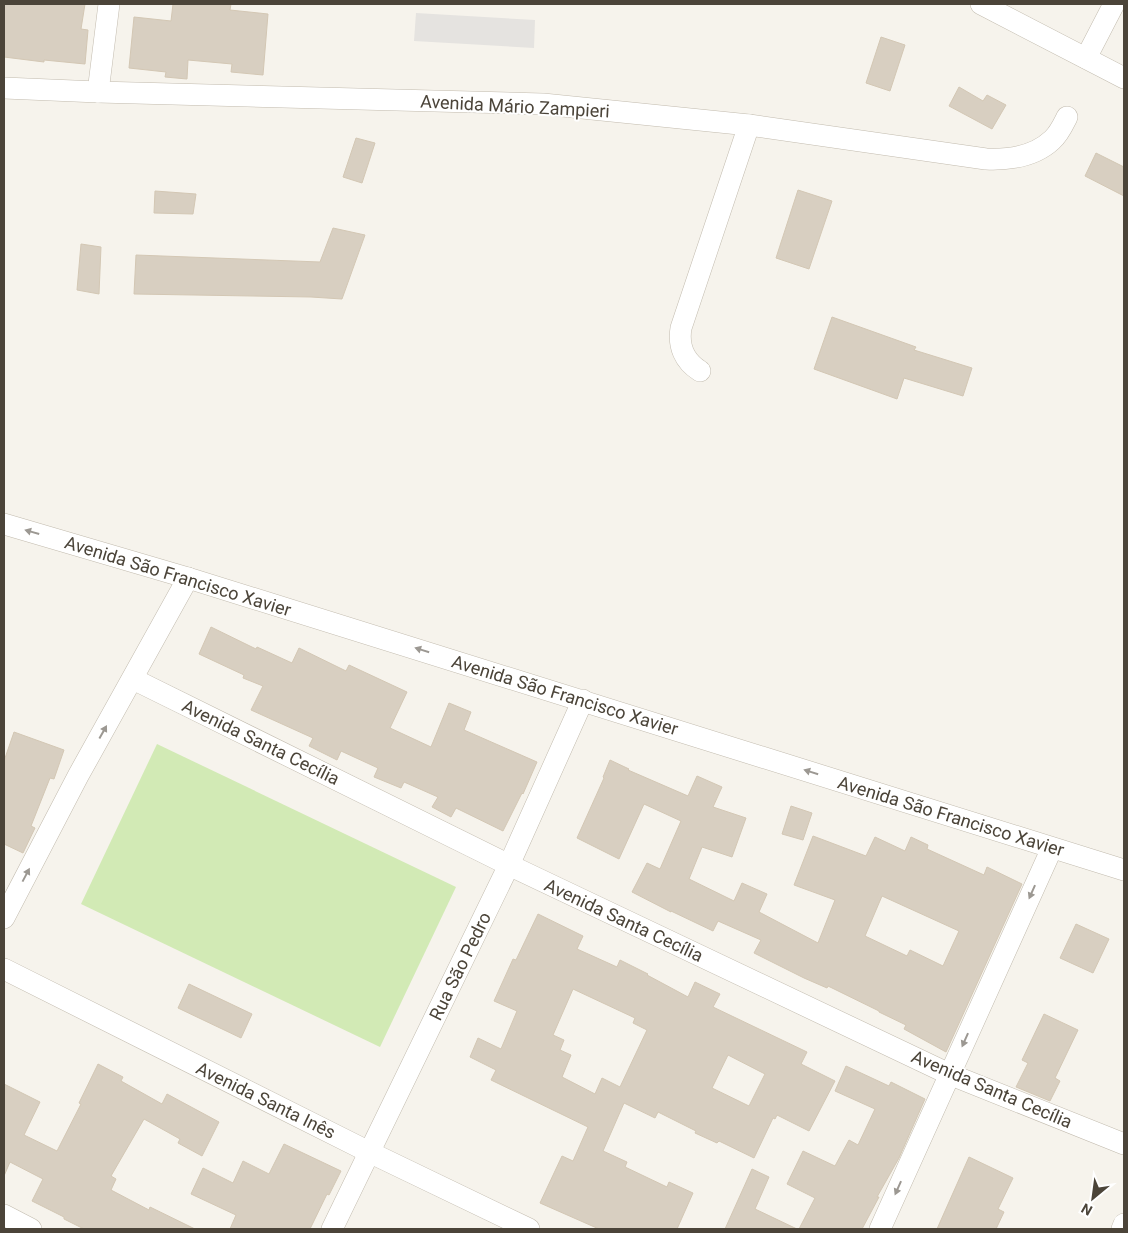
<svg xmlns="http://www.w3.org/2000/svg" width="1128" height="1233" viewBox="0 0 1128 1233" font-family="Roboto,sans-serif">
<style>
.green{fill:#d2eab5}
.parking{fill:#e5e3e0}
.building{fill:#d8cfc1;stroke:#d3c7b4;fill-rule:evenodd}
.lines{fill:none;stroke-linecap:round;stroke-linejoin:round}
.minor-casing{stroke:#c2bbae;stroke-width:22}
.minor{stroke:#fff;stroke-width:21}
.oneway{fill:#9c9892}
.labels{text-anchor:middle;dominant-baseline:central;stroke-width:4;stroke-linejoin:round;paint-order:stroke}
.street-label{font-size:18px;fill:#4b4439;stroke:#fff}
</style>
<rect width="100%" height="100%" fill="#f6f3ec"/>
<path class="green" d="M157,744l299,143 -76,160 -299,-143z"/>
<path class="parking" d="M416,13l119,7 -1,28 -120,-7z"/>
<g class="building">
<path d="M4,4h81l-4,25 7,1 -3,34 -41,-4v2l-40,-5z"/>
<path d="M173,4h58l-1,6 38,4 -5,61 -32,-3 1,-8 -44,-4 -1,19 -22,-2 1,-5 -37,-4 5,-51 37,4z"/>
<path d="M881,37l24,8 -15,46 -24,-8z"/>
<path d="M959,87l24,14 4,-6 19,10 -14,24 -43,-23z"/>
<path d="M356,138l19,5 -13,40 -19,-6z"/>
<path d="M1096,153l28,14v29l-39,-20z"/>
<path d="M798,190l34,11 -23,68 -33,-11z"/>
<path d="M155,191l41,3 -3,20 -39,-1z"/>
<path d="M333,228l32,7 -23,64 -31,-2 -177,-3 2,-39 184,7z"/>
<path d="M81,244l20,3 -2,47 -22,-4z"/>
<path d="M832,317l84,30 -2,3 58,18 -9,28 -59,-18 -7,21 -83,-30z"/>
<path d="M211,627l45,22 1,-2 35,16 7,-15 47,23 3,-6 58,27 -17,36 41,19 18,-44 22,9 -7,18 73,32 -14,32 -1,-1 -19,38 -47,-23 -5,9 -19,-10 6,-10 -34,-15 -3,6 -27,-11 4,-9 -37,-17 -4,9 -28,-14 4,-8 -62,-28 12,-24 -20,-8 1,-3 -45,-21z"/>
<path d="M14,732l50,18 -10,29 -4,-1 -19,48 4,2 -12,25 -19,-9v-83z"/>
<path d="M610,760l19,9 -1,1 60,26 9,-20 25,11 -9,20 33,11 -14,39 -30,-10 -13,32 45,22 8,-18 25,11 -8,18 59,31 17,-43 -41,-15 19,-49 53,20 9,-19 30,14 6,-14 17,8 -1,4 57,26 3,-8 35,17 -76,168 -42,-23 2,-4 -27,-13v-1l-51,-25 -1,2 -23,-10 -50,-25 7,-13 -43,-19 -5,10 -42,-20v1l-39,-20 15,-29 13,6 21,-48 -37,-17 -25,55 -42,-21 27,-60 -1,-1zM882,896l77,35 -16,35 -33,-16 -3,6 -42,-20z"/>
<path d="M791,806l21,7 -9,27 -21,-6z"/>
<path d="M538,914l45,22 -6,13 40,18 3,-7 28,14 -1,1 41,22 7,-15 25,12 -7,13 94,45 -6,12 34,17 -26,50 -32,-16 -2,4 -2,-1 -19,40 -35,-17 -2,2 -22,-10 1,-2 -38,-19 -3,6 -31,-15 -21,48 24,11 -2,5 42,20 2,-5 24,11 -16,36h-78l-59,-26 22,-47 11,5 15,-34 -97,-47 5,-10 -26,-13 8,-19 23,11 16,-38 -23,-10 19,-42 3,1zM573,989l62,29 -2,5 14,7 -27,57 -18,-9 -7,16 -33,-17 9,-22 -11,-5 4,-10 -11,-5zM728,1055l37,19 -16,32 -37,-18z"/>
<path d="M1076,924l33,15 -16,34 -33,-15z"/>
<path d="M189,984l63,30 -11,24 -63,-30z"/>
<path d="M1044,1014l34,16 -23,48 5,3 -10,20 -34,-14 12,-24 -6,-3z"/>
<path d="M98,1064l25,13 -2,4 41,23 5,-10 52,28 -17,34 -24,-13 2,-4 -36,-20 -33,57 5,3 -5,11 38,20 1,-3 45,22h-111l-20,-10v-2l-32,-16 11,-22 -33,-17 -6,14v-92l36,18 -16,33 33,16 24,-47 -2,-1z"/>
<path d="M846,1066l43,20 2,-4 34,17 -26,59 -22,39h2l-17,32h-63l16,-31 -28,-14 16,-33 32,15 14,-26 9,5 17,-36 -40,-18z"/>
<path d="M284,1144l57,27 -12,24 -2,-1 -17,35h-80l6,-14 -45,-21 12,-26 30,15 10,-22 26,13z"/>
<path d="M969,1157l44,21 -15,31 6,3 -8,17h-59z"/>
<path d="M752,1169l17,8 -14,32 42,20h-72z"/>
</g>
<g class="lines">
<g class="minor-casing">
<g id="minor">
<path d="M981,4l143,74"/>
<path d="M1086,58l28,-54"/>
<path d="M4,88l94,4 445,12 206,21 237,34c23,1 49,-3 66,-19 7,-6 11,-15 15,-23"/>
<path d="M98,92l11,-88"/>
<path d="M700,371c-16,-10 -22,-25 -19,-43l68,-203"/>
<path d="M4,524l184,54 936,292"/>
<path d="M133,679l376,186 440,209 175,70"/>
<path d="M4,918l74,-142 110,-198"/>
<path d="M4,969l365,183 160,77"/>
<path d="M4,1215l27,14"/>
<path d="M332,1229l177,-364 74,-165"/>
<path d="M880,1229l172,-381"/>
<path d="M1122,1229l2,-5"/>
</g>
</g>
<use href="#minor" class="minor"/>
</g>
<defs><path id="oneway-solid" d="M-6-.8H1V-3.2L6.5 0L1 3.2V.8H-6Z" transform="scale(1.25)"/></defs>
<g class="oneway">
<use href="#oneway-solid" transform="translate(32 532) rotate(-164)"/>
<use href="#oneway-solid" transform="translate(422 650) rotate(-163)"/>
<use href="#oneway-solid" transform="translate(103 732) rotate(-61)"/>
<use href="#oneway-solid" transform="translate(811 772) rotate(-163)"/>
<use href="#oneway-solid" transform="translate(26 875) rotate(-62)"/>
<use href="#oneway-solid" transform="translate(1032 892) rotate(114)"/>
<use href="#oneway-solid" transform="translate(965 1040) rotate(114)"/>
<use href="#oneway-solid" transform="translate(898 1188) rotate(114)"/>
</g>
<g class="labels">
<g class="street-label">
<text transform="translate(515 106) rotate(3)">Avenida Mário Zampieri</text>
<text transform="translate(178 576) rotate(17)">Avenida São Francisco Xavier</text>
<text transform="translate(565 695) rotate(17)">Avenida São Francisco Xavier</text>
<text transform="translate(261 742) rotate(26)">Avenida Santa Cecília</text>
<text transform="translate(951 816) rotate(17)">Avenida São Francisco Xavier</text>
<text transform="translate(624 920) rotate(25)">Avenida Santa Cecília</text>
<text transform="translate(460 966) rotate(-64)">Rua São Pedro</text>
<text transform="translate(992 1089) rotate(23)">Avenida Santa Cecília</text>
<text transform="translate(266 1100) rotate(26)">Avenida Santa Inês</text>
</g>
</g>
<rect width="1128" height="1233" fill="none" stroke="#4b4439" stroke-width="10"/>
<g transform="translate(1093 1198) rotate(209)" stroke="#ffffff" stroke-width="4" paint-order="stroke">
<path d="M0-4L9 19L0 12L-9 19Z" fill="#4b4439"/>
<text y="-8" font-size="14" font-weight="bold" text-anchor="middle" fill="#4b4439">N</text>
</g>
</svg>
